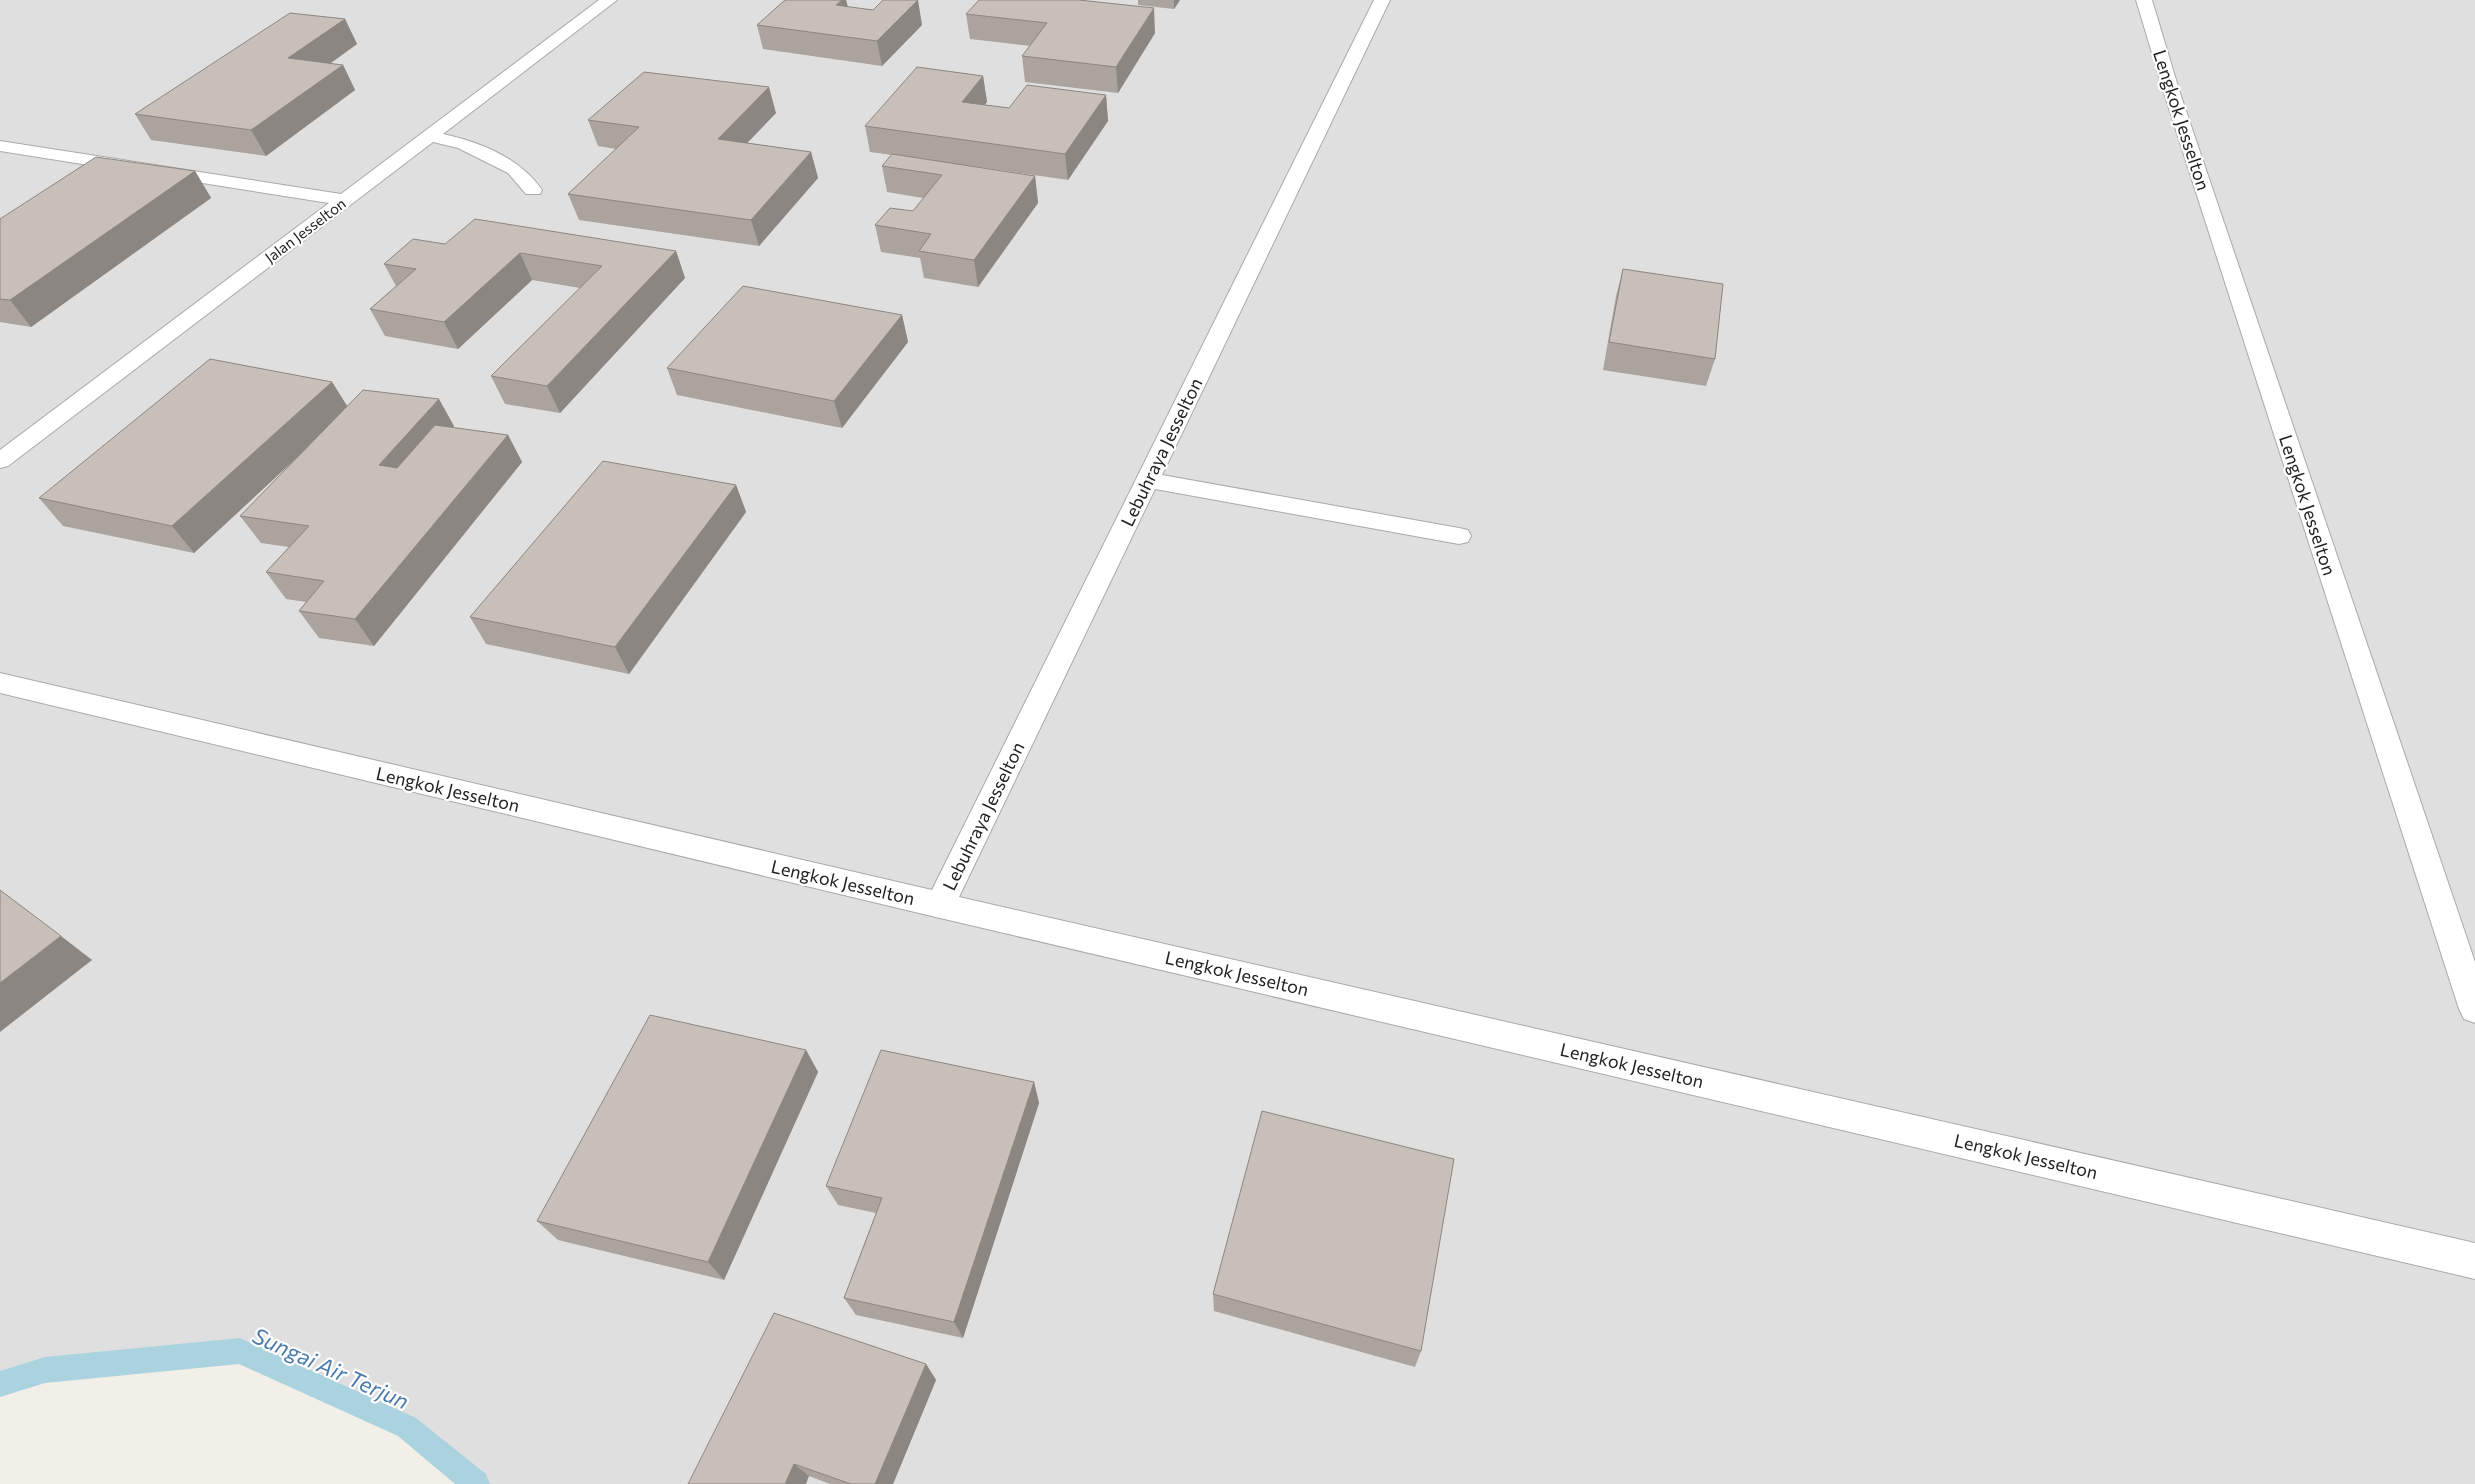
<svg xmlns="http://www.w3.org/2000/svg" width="2475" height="1484" viewBox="0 0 2475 1484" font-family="Commissioner,sans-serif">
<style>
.residential{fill:#e0dfdf}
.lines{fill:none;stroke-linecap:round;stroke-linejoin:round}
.stream{fill:#aad3df;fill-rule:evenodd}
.minor-casing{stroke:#a9a9a9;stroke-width:2}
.minor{fill:#fff;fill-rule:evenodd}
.wall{fill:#aba49e}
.shaded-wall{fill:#8b8681}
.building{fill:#c7bfb8;stroke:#8b8681}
.labels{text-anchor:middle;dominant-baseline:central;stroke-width:4.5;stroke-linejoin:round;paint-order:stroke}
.far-street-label{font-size:15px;fill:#222;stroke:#fff}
.street-label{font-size:18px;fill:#222;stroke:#fff}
.near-water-label{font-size:22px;font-style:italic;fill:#4a7aab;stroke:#fff}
</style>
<rect width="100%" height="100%" fill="#f2efe9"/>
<path class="residential" d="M0,0h2475v1484h-1999l-69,-57 -167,-76 -195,19 -45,14z"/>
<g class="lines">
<path class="stream" d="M240,1338l176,80 70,56 4,10h-35l-57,-48 -159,-72 -194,19 -45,14v-26l45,-14z"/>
<g class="minor-casing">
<g id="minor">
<path d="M599,0h18l-174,134c37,8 77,24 99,56l-2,4h-14l-18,-21 -50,-25 -25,-6 -425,324 -8,2v-18l329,-247 -329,-52v-10l341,53z"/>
<path d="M1374,0h16l-228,475 297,53 9,2 3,6 -3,6 -9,2 -304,-55 -196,408 1516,346v36l-1535,-361 -940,-225v-20l932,217z"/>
<path d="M2136,0h16l28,93 295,869v61l-11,-4 -5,-10 -295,-916z"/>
</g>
</g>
<use href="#minor" class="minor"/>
</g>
<g class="wall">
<path d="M785,0h61l2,7 74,18 -40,41 -119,-17 -6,-24z"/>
<path d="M1138,0h42l-6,9 -36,-4z"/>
<path d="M966,14l189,19 -37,60 -93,-11 -3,-26 8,-10 -60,-7z"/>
<path d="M345,19l12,25 -27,20 13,1 12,25 -89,66 -115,-16 -16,-26z"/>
<path d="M983,76l4,26 -2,3 24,3 97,-13 2,26 -40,59 -153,-22 120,18 3,27 -60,84 -54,-9 -4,-20 -39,-6 -6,-27 38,-14 10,-13 -36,-6 -5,-26 10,-11 -22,-3 -5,-26z"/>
<path d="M776,113l-29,30 64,9 7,26 -59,68 -180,-26 -11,-26 48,-45 -18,-3 -10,-26z"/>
<path d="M195,171l16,27 -180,129 -31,-5v-103z"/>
<path d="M445,244l231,7 9,27 -125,135 -55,-9 -14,-28 89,-88 -48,-8 -74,69 -73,-13 -15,-27 26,-23 -12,-22z"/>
<path d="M1623,269l92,90 -9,27 -103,-16 13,-74z"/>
<path d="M902,315l6,27 -66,86 -165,-33 -10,-27z"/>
<path d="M332,382l15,24 107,20 -1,2 55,7 14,27 -148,184 -55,-8 -20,-27 7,-9 -20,-3 -20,-27 23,-25 -28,-4 -21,-27 59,-60 -105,97 -131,-27 -24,-28z"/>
<path d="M736,485l10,27 -117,162 -143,-30 -16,-27z"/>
<path d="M806,1050l12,22 -94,208 -166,-40 -21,-19z"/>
<path d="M1034,1082l5,21 -76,235 -107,-23 -12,-17 32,-85 -38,-8 -12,-19z"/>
<path d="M1213,1294l208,57 -6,16 -201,-56z"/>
<path d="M926,1364l10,16 -43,104h-63l-21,-8 -121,8z"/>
</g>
<g class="shaded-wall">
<path d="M842,0h4l5,21 -15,-16z"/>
<path d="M918,0l4,25 -40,41 -5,-25z"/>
<path d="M1174,0h6l-6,9z"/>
<path d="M1154,8l1,25 -37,60 -2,-26z"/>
<path d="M345,19l12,25 -56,40 -13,-26z"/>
<path d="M343,65l12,25 -89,66 -15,-26z"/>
<path d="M983,76l4,26 -20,25 -5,-25z"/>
<path d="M769,87l7,26 -50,52 -8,-26z"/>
<path d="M1106,95l2,26 -40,59 -3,-26z"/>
<path d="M811,152l7,26 -59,68 -8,-26z"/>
<path d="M195,171l16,27 -180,129 -21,-27z"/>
<path d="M1035,176l3,27 -60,84 -4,-27z"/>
<path d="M676,251l9,27 -125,135 -13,-27z"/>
<path d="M520,253l12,27 -74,69 -14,-27z"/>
<path d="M902,315l6,27 -66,86 -8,-27z"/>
<path d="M332,382l17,27 -155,144 -22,-27z"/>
<path d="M439,399l15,27 -58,66 -17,-27z"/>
<path d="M508,435l14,27 -148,184 -19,-27z"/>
<path d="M736,485l10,27 -117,162 -14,-27z"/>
<path d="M61,936l31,24 -92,72v-49z"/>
<path d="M806,1050l12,22 -94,208 -16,-18z"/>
<path d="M1034,1082l5,21 -76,235 -9,-16z"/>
<path d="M926,1364l10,16 -43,104h-18z"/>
<path d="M794,1464l15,12 -3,8h-21z"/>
</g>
<g class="building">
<path d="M785,0h57l-6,5 37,5 10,-10h35l-41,41 -120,-16z"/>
<path d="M979,0h100l75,8 -38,59 -94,-11 25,-33 -81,-9z"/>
<path d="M290,13l55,6 -57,39 55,7 -92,65 -116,-16z"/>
<path d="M917,67l66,9 -21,26 47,6 18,-23 79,10 -41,59 -200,-28z"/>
<path d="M644,72l125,15 -51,52 93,13 -60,68 -183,-26 71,-67 -51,-7z"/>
<path d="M892,154l143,22 -61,84 -55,-9 12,-17 -56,-9 15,-17 23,3 29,-36 -60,-9z"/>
<path d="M96,157l99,14 -185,129 -10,-1v-80z"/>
<path d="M475,219l201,32 -129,135 -56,-10 111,-110 -82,-13 -76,69 -74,-13 46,-40 -32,-5 29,-25 32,5z"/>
<path d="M1623,269l100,15 -8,75 -106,-17z"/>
<path d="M743,286l159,29 -68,86 -167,-33z"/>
<path d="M210,359l122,23 -160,144 -133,-28z"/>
<path d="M363,390l76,9 -60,66 18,3 38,-43 73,10 -153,184 -56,-8 25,-30 -58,-9 43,-46 -69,-10z"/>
<path d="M603,461l133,24 -121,162 -145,-30z"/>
<path d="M0,890l61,46 -61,47z"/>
<path d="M650,1015l156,35 -98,212 -171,-41z"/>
<path d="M881,1050l153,32 -80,240 -110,-24 38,-100 -56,-12z"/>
<path d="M1262,1111l192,48 -33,192 -208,-57z"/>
<path d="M774,1313l152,51 -51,120h-24l-57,-20 -9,20h-97z"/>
</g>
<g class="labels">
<g class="far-street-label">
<text transform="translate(305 230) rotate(-37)">Jalan Jesselton</text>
</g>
<g class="street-label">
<text transform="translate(2182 120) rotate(72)">Lengkok Jesselton</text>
<text transform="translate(1161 452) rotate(-64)">Lebuhraya Jesselton</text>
<text transform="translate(2308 505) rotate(72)">Lengkok Jesselton</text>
<text transform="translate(448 789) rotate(13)">Lengkok Jesselton</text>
<text transform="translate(983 816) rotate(-64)">Lebuhraya Jesselton</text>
<text transform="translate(843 882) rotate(13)">Lengkok Jesselton</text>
<text transform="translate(1237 973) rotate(13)">Lengkok Jesselton</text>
<text transform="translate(1632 1065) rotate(13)">Lengkok Jesselton</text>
<text transform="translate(2026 1156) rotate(13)">Lengkok Jesselton</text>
</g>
<g class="near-water-label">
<text transform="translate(331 1368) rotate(24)">Sungai Air Terjun</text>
</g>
</g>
</svg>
